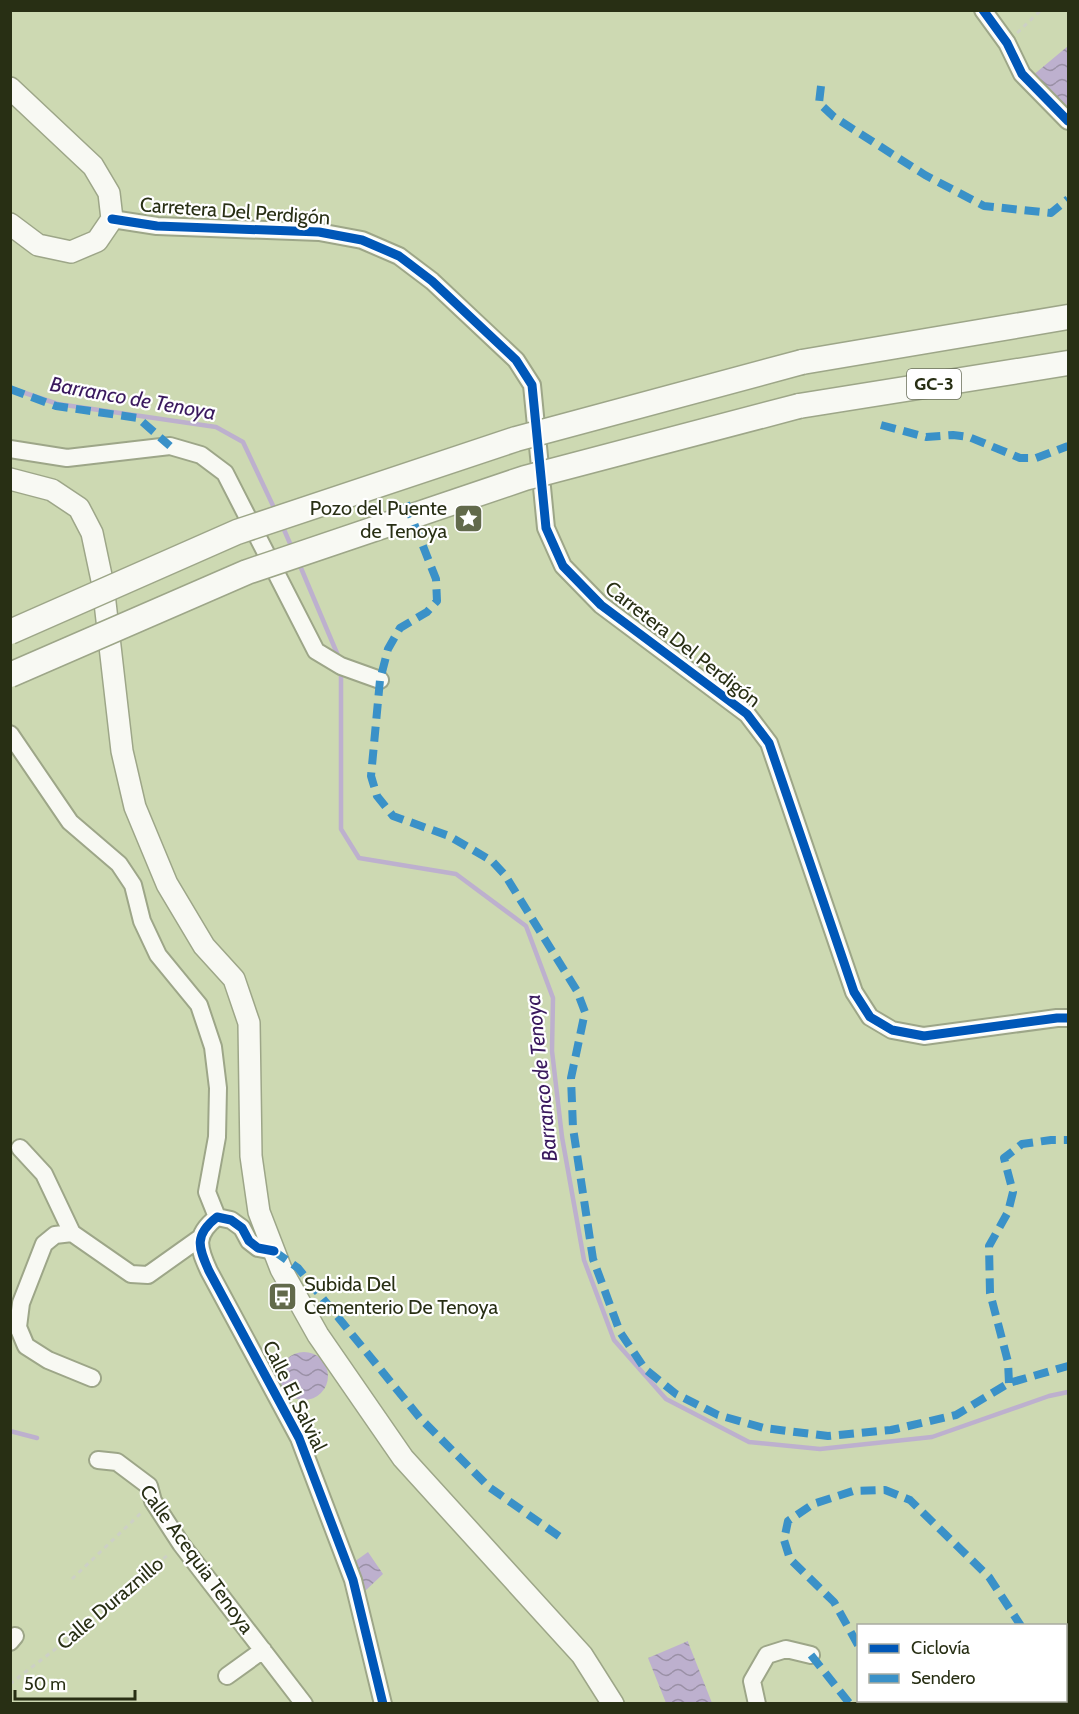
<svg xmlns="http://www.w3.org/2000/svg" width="1079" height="1714" font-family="Cabin,sans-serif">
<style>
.water{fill:url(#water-waves)}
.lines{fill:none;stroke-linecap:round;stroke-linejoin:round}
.stream{stroke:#bdb0ce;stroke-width:4.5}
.minor-casing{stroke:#9da688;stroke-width:20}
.major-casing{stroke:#9da688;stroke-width:24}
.highway-casing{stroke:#9da688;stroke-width:27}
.path{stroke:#cdd0c5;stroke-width:3;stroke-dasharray:4.5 4.5;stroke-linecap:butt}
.minor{stroke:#f8f9f3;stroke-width:16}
.major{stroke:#f8f9f3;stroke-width:21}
.highway{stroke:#f8f9f3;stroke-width:24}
.highway-bridge-casing{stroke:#9da688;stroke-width:27;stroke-linecap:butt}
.highway-bridge{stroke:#f8f9f3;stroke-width:24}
.quiet{stroke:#3a91c8;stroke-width:8;stroke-dasharray:15 8;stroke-linecap:butt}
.cycleway-casing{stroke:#fff;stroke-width:13}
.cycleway{stroke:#0057b8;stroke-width:9}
.labels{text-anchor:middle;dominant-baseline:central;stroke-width:4.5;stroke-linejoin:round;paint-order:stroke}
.shield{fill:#fff;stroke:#686d5a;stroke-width:1.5}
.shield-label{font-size:18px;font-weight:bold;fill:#282f14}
.street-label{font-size:20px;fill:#282f14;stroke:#fff}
.poi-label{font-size:20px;fill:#282f14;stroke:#fff;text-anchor:end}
.water-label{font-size:21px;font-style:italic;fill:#3a195e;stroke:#fff}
</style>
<defs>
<pattern id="water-waves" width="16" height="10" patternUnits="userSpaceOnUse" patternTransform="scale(1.5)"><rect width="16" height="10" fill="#bdb0ce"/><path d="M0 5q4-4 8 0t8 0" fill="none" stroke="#9a90a6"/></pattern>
</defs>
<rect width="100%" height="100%" fill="#cdd9b2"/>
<path class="water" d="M1068,46V112L1032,76Z
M280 1376a24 24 0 1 1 48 0a24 24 0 1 1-48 0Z
M368,1552L383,1574L364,1592L354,1562Z
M688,1641V1642L712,1703H666L648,1658Z"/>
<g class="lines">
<path class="stream" d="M10,388L58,404L216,427L243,442L276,512
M282,525L292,548
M298,561L339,658
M341,669V829L359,858L456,874L526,926L553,998L552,1051L562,1137L584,1260L614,1340L666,1399L749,1442L820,1449L932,1437L1049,1396L1068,1392
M10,1431L37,1438"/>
<defs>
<path id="minor" d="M983,10L1007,43L1022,74L1068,121
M112,219L157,226L319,232L362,240L399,256L432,281L516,360L532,385L546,528L563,566L601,605L747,714L769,743L854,992L870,1017L892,1030L924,1036L1057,1018H1068
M10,449L67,458L170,446L201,455L225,473L316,651L341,666L380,680
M10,734L70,822L119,864L133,885L142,921L158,955L199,1005L213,1047L218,1088L217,1137L207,1192L217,1217
M20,1148L44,1174L72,1233L131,1274L148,1275L200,1238
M72,1233L55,1235L44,1244L21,1303L18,1327L26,1346L48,1360L92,1378
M274,1251L258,1248L249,1241L242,1228L231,1220L217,1217C194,1235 198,1247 209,1271L299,1438L353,1580L383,1704
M98,1460L117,1462L149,1486L153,1501L181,1544L304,1704
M10,1642L15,1636
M227,1676L263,1650
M757,1704L752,1681L767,1655L786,1649L811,1655"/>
<path id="major" d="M10,88L93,166L109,193L112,219L97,241L71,252L38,245L10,224
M10,479L52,490L79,508L92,533L103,585L122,751L135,807L167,884L204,946L234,979L249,1023L251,1156L259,1212L281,1269L318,1335L403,1458L582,1655L613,1704"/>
<path id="highway" d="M802,362L1068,317
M799,406L1068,363"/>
</defs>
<use href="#minor" class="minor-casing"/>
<use href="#major" class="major-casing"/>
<use href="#highway" class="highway-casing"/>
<path class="path" d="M1017,33L1041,10
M72,1579L141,1513
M10,1684L84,1627L169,1554"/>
<use href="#minor" class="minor"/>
<use href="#major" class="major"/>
<use href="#highway" class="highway"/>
<defs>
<path id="highway-bridge" d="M10,632L237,532L516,439L802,362
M10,675L247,572L525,478L799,406"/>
</defs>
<use href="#highway-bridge" class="highway-bridge-casing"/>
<use href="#highway-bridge" class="highway-bridge"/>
<path class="quiet" d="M821,86L819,103L834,117L925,175L984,206L1051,213L1068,199
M10,389L56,406L138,418L170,446
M881,425L926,437L953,435L969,437L1020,458H1036L1068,446
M406,503L436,579L437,601L427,612L400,628L388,649L380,680L371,776L377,796L393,816L449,836L492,861L505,875L577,991L585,1012L571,1078L573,1128L593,1259L620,1332L645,1369L676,1394L718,1415L764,1428L828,1436L891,1430L956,1415L1009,1383L1068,1366
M274,1251L298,1268L420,1418L489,1487L563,1539
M1009,1383L1008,1362L990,1293L989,1246L1008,1212L1013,1192L1004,1158L1022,1144L1051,1140H1068
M858,1645L834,1602L790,1559L784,1540L788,1521L813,1504L853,1491L885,1490L910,1500L989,1577L1021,1626
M811,1655L850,1704
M1066,1675L1068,1677
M891,1700L893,1704"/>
<defs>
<path id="cycleway" d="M983,10L1007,43L1022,74L1068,121
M112,219L157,226L319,232L362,240L399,256L432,281L516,360L532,385L546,528L563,566L601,605L747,714L769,743L854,992L870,1017L892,1030L924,1036L1057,1018H1068
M274,1251L258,1248L249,1241L242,1228L231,1220L217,1217C194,1235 198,1247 209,1271L299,1438L353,1580L383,1704"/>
</defs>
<use href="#cycleway" class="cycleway-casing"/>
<use href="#cycleway" class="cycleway"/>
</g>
<defs>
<symbol id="sight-square" viewBox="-11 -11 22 22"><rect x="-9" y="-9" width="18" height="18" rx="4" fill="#626a4b" stroke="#fff"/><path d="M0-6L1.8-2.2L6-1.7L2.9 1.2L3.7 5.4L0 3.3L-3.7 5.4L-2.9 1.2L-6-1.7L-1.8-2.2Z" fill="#fff"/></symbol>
<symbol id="bus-square" viewBox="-11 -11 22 22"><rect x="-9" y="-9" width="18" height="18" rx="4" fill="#626a4b" stroke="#fff"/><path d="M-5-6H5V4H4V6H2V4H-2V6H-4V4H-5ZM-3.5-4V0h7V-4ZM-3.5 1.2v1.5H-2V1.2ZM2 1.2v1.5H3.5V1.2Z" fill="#fff"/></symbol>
</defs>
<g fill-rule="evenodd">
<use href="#sight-square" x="452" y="502" width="33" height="33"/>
<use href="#bus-square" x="266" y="1280" width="33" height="33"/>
</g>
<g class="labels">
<rect class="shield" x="907" y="369" width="54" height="30" rx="4.5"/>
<g class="shield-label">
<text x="934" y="384">GC-3</text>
</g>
<g class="street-label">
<text transform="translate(235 211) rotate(4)">Carretera Del Perdigón</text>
<text transform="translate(683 644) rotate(38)">Carretera Del Perdigón</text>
<text transform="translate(295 1396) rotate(64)">Calle El Salvial</text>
<text transform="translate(197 1559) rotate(54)">Calle Acequia Tenoya</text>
<text transform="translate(110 1603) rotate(-40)">Calle Duraznillo</text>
</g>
<g class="poi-label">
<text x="447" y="508">Pozo del Puente<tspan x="447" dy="23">de Tenoya</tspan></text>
<text x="304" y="1284" text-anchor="start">Subida Del<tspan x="304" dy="23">Cementerio De Tenoya</tspan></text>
</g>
<g class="water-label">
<text transform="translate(133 398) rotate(10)">Barranco de Tenoya</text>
<text transform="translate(541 1078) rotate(-96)">Barranco de Tenoya</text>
</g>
</g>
<rect width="1079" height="1714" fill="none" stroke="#282f14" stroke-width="24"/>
<rect x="857" y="1624" width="210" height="78" fill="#ffffff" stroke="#a9aca1" stroke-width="1.5"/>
<rect x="869" y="1644" width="30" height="9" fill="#0057b8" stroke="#a9aca1" stroke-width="1.5"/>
<text x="911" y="1654" font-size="18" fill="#282f14">Ciclovía</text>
<rect x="869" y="1674" width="30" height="9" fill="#3a91c8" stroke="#a9aca1" stroke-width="1.5"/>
<text x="911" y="1684" font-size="18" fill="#282f14">Sendero</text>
<path d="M15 1690v9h120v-9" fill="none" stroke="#282f14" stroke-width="3"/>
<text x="24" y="1690" font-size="18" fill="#282f14" stroke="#ffffff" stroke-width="4.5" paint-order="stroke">50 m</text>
</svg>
